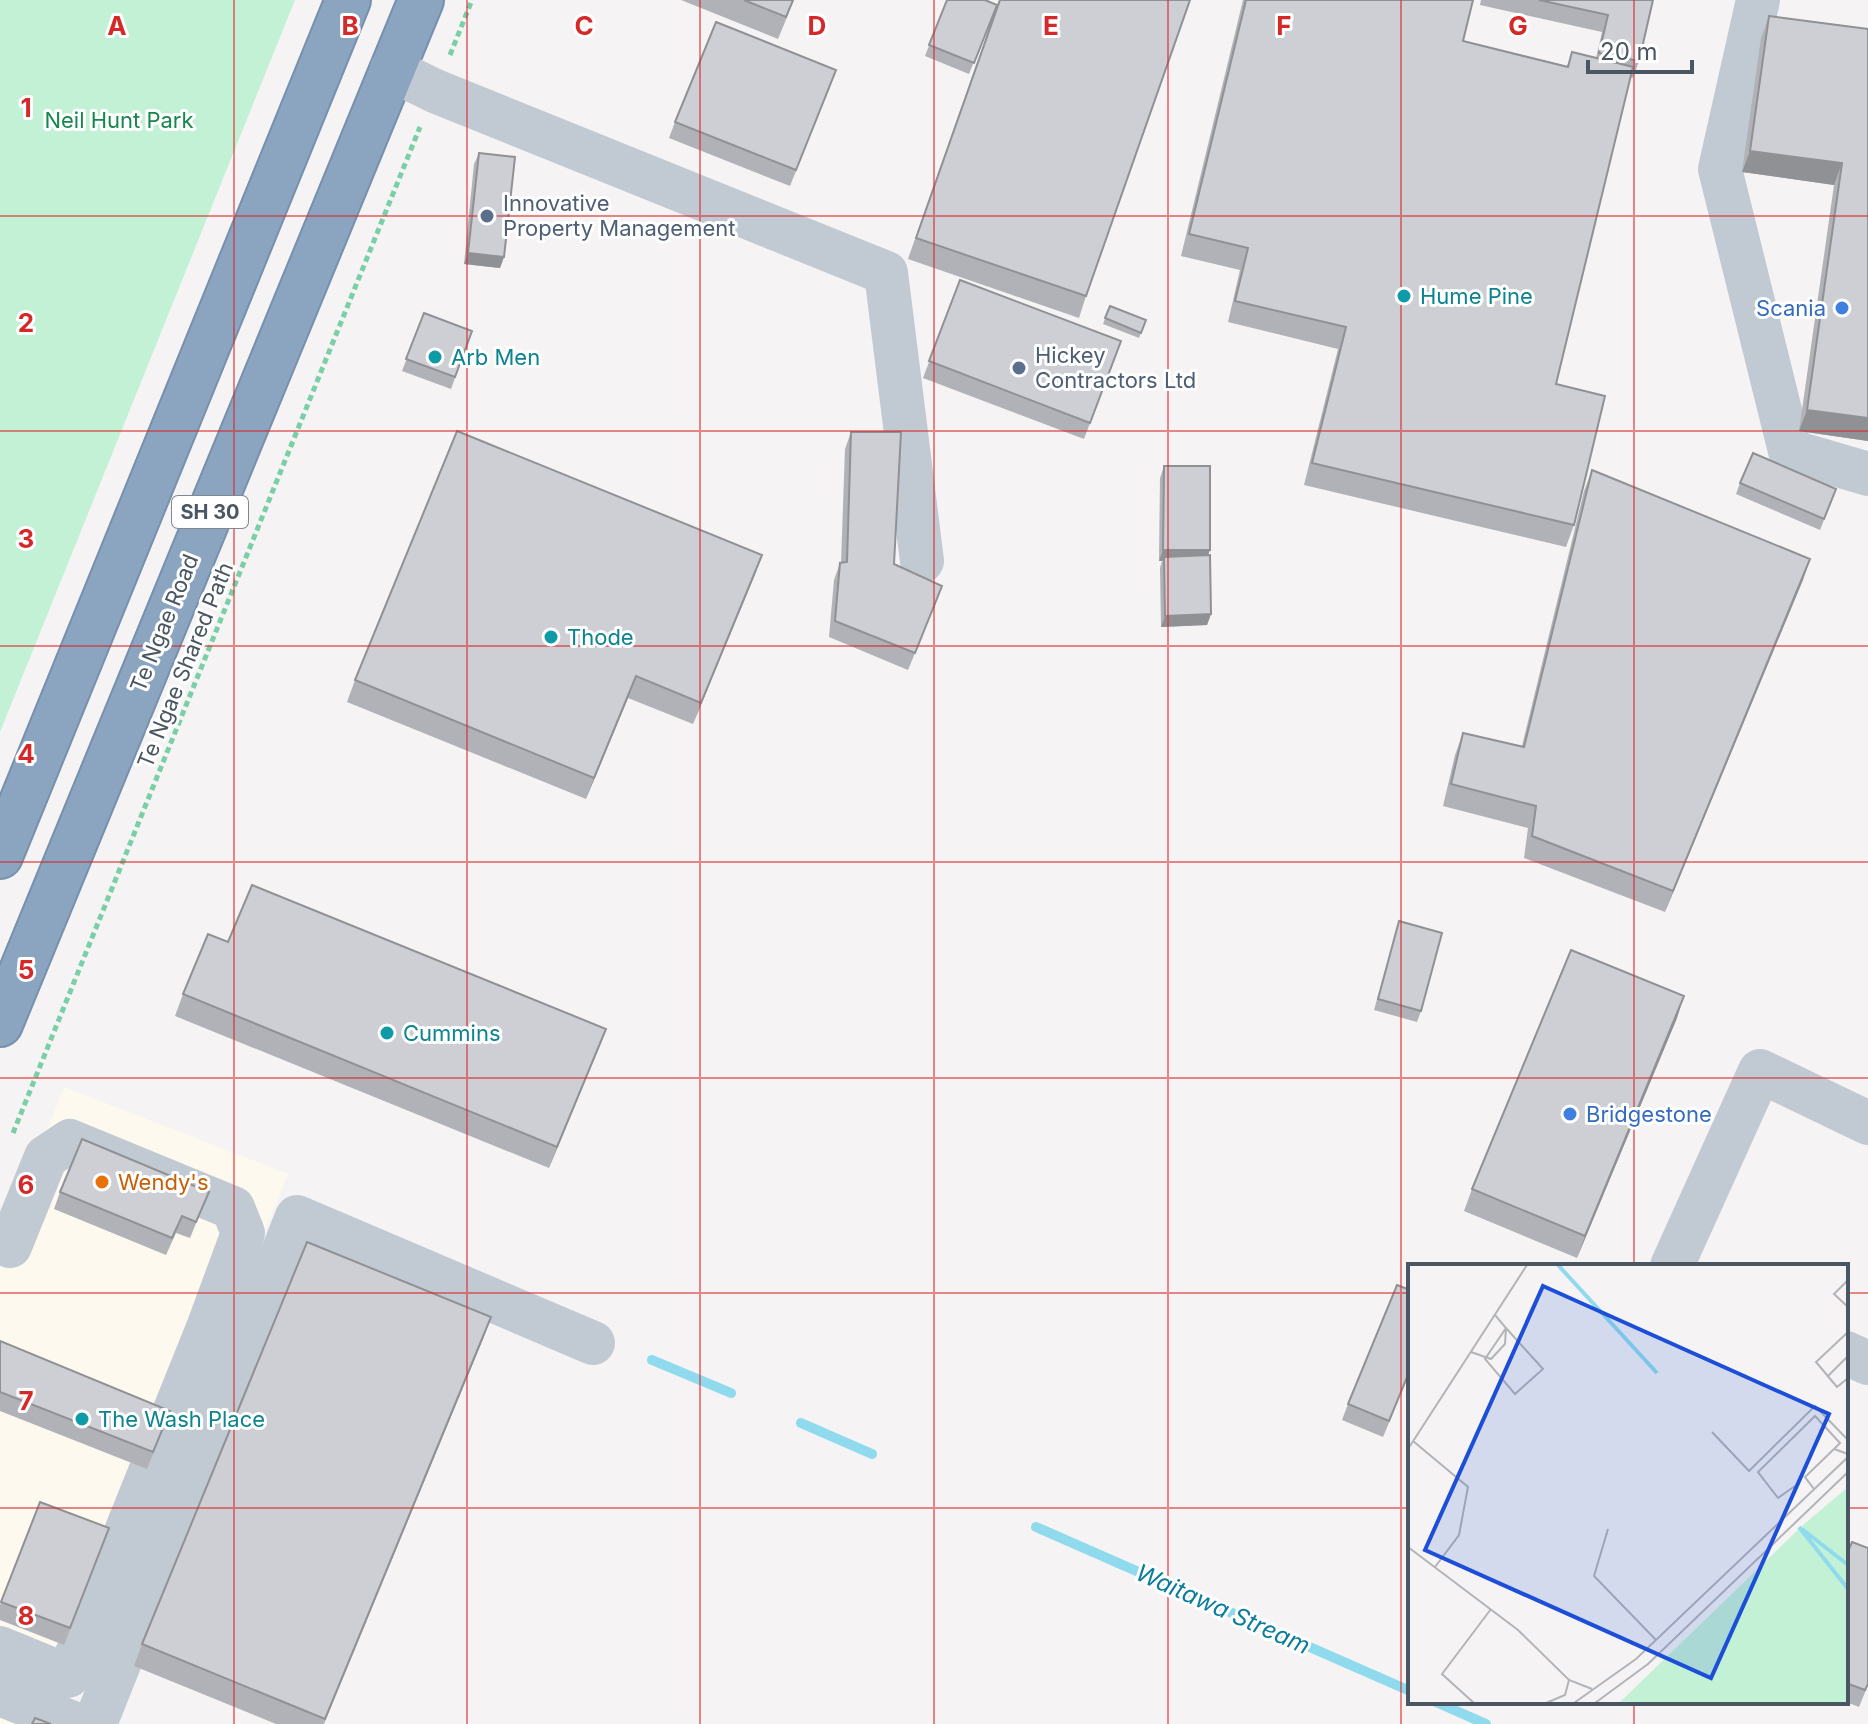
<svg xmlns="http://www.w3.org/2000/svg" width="1868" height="1724" font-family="Inter,sans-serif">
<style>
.commercial{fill:#fdf9ef}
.green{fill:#c3f1d5}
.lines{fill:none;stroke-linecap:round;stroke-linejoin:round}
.stream{stroke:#90daee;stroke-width:10}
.highway-casing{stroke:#7690ad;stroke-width:48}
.path{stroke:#7ad0a6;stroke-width:5;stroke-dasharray:6 4;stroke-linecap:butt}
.minor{stroke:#c1cad2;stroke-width:44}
.highway{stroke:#8ba5c1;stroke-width:44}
.wall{fill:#b0b2b7}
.shaded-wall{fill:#909195}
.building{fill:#cdcfd5;stroke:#909195;stroke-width:2}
.grid{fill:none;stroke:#d62828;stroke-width:2;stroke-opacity:0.55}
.service-dot{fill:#5c6f8a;stroke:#fff;stroke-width:3}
.culture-dot{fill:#0f9aa8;stroke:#fff;stroke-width:3}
.shop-dot{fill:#3f7fe0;stroke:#fff;stroke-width:3}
.food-dot{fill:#e8710a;stroke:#fff;stroke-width:3}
.labels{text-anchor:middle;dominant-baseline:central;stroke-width:6;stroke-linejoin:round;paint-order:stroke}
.shield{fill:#fff;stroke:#808990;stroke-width:2}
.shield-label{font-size:20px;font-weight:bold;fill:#4a5661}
.park-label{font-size:22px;fill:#17864f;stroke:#fff}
.service-label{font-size:22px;fill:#4e5e75;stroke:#fff;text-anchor:start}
.culture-label{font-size:22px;fill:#0d838f;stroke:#fff;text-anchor:start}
.shop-label{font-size:22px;fill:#366cbe;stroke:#fff;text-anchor:end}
.street-label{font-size:22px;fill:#4a5661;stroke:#fff}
.food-label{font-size:22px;fill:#c56008;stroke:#fff;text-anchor:start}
.water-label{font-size:24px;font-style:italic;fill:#0c7c9b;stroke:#fff}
.inset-river{fill:none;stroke:#90daee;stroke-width:4}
.inset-road{fill:none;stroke:#b1b4b9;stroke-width:2}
.view{fill:#1d4ed8;fill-opacity:0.15;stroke:#1d4ed8;stroke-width:4}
.inset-edge{fill:none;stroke:#4a5661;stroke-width:4}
.grid-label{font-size:26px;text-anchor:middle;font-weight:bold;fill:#d62828;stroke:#fff;stroke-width:6;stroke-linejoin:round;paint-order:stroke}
</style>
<rect width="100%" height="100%" fill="#f5f3f3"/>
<path class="commercial" d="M64,1087L288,1174L64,1724H0V1248Z"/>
<path class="green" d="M0,0H295L0,732Z"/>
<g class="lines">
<path class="stream" d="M652,1360L731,1393
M801,1423L872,1454
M1036,1527L1410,1691
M1436,1702L1486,1724"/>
<defs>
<path id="highway" d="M0,856L348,0
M0,1024L421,0"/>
</defs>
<use href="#highway" class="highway-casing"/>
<path class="path" d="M450,55L472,0
M13,1133L420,127"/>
<path class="minor" d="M1758,0L1720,169L1790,451L1868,474
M392,70L435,91L886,273L922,561
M1672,1266L1760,1071L1868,1123
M1846,1353L1868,1363
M0,1648L68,1676L208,1328L243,1233L233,1208L70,1141L46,1157L10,1246
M0,1694L75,1724
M95,1724L297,1217L593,1343"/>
<use href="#highway" class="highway"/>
</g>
<path class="wall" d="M681,0H794L778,39Z
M947,0L997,5L969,74L925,56Z
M999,0L1086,296L1079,318L908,259Z
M1243,0H1473L1463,41L1567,66L1572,52L1596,58L1602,32L1480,5L1481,0H1653L1639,61L1633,78L1630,77L1556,384L1574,525L1566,547L1304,485L1338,349L1228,322L1240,270L1181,256Z
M1769,16L1868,29V441L1799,431L1834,185L1742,172L1761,38Z
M830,87L790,186L669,138L675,122Z
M479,153L504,257L500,268L464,264L474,164Z
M960,280L1121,341L1084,439L923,378Z
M1110,306L1146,320L1139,338L1103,324Z
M424,313L472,331L451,389L402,371Z
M851,432L894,564L936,603L908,670L829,637L834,580L840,563H841L845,449Z
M1164,466L1208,556L1211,614L1207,625L1161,627L1160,568L1162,561H1159L1160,478Z
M1592,470L1810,559L1665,912L1524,858L1528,828L1443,806L1455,755L1463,733L1522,746L1584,491Z
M1740,483L1832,500L1820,530L1736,494Z
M762,555L693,724L628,698L586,799L347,702L355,680Z
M1399,921L1421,1011L1417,1022L1374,1010Z
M228,942L606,1029L549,1168L175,1016L183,994Z
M1677,1018L1577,1258L1464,1211L1472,1189Z
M60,1192H209L190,1238L176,1233L166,1255L54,1209Z
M491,1317L324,1724H276L134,1666L142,1644Z
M0,1341L170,1411L147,1469L0,1411Z
M1410,1372L1383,1437L1342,1420L1348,1404Z
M40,1502L109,1528L64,1645L0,1620V1605Z
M1846,1556L1868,1685L1859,1707L1846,1702Z"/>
<path class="shaded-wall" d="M1750,151L1842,163L1834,185L1742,172Z
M468,253L504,257L500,268L464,264Z
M1807,410L1868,418V441L1799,431Z
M1163,550H1210L1206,561L1164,557L1162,561H1159Z
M762,555L754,577L693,724L701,703Z
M1810,559L1803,580L1665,912L1673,891Z
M1211,614L1207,625L1161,627L1165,616Z
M636,676L628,698L586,799L594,778Z
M1684,996L1677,1018L1577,1258L1585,1236Z
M606,1029L598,1050L549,1168L557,1147Z
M491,1317L483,1339L324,1724Z"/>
<path class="building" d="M744,0H793L786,17Z
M947,0H985L997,5L974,63L929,45Z
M1000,0H1190L1086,296L916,238Z
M1246,0H1473L1463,41L1568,67L1572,52L1633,67L1556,384L1605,396L1574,525L1312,463L1346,327L1235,301L1248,248L1189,234Z
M1539,0H1653L1639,61L1599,53L1608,15Z
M1769,16L1868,29V418L1807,410L1842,163L1750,151Z
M716,22L836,70L796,170L675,122Z
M479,153L515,157L504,257L468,253Z
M960,280L1121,341L1090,423L929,361Z
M1110,306L1146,320L1141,333L1105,318Z
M424,313L472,331L455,377L406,359Z
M457,431L762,555L701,703L636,676L594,778L355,680Z
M851,432H901L894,564L942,586L915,653L835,621L840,563L847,562Z
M1753,453L1836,489L1824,519L1740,483Z
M1164,466H1210V550H1163Z
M1592,470L1810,559L1673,891L1532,836L1536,806L1451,784L1463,733L1524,747Z
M1210,555L1211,614L1165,616L1164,557Z
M252,885L606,1029L557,1147L183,994L208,934L228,942Z
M1399,921L1442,933L1421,1011L1378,999Z
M1571,950L1684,996L1585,1236L1472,1189Z
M82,1139L209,1192L196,1222L182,1216L172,1238L60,1192Z
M307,1242L491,1317L325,1719L142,1644Z
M1397,1285L1410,1290V1370L1389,1421L1348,1404Z
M0,1341L170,1411L153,1452L0,1392Z
M40,1502L109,1528L70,1628L1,1602Z
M1852,1542L1868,1548V1684L1865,1690L1846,1683V1556Z
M35,1718L51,1724H32Z"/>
<path class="grid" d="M234,0V1724M467,0V1724M700,0V1724M934,0V1724M1168,0V1724M1401,0V1724M1634,0V1266M0,216H1868M0,431H1868M0,646H1868M0,862H1868M0,1078H1868M0,1293H1410M1846,1293H1868M0,1508H1410M1846,1508H1868M1634,1702V1724"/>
<g class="service-dot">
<circle cx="487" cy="216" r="8"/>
<circle cx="1019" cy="368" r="8"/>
</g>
<g class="culture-dot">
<circle cx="1404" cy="296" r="8"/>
<circle cx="435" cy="357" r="8"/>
<circle cx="551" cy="637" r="8"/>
<circle cx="387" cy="1033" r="8"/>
<circle cx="82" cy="1419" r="8"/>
</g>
<g class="shop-dot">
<circle cx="1842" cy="308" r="8"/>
<circle cx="1570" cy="1114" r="8"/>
</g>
<circle class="food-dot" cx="102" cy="1182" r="8"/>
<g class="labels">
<rect class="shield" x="172" y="496" width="76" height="32" rx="6"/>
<g class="shield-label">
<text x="210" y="512">SH 30</text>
</g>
<g class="park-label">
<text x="119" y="120">Neil Hunt Park</text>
</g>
<g class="service-label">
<text x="503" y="203">Innovative<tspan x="503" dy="25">Property Management</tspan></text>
<text x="1035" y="355">Hickey<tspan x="1035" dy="25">Contractors Ltd</tspan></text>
</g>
<g class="culture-label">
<text x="1420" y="296">Hume Pine</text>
<text x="451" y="357">Arb Men</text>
<text x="567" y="637">Thode</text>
<text x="403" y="1033">Cummins</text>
<text x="98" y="1419">The Wash Place</text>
</g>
<g class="shop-label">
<text x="1826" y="308">Scania</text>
<text x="1586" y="1114" text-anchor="start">Bridgestone</text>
</g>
<g class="street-label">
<text transform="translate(164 623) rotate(-68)">Te Ngae Road</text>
<text transform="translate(185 665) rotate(-68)">Te Ngae Shared Path</text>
</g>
<g class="food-label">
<text x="118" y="1182">Wendy's</text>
</g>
<g class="water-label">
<text transform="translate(1223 1609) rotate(24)">Waitawa Stream</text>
</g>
</g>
<g transform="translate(1408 1264)">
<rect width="440" height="440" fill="#f5f3f3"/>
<path d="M440,223V439H211L395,261Z" fill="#c3f1d5"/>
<path class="inset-river" d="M150,1L249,109M391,263L440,325M394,265L440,301"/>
<path class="inset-road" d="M440,16L426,30L440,43M98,64L135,105L107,130L77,95ZM440,68L408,98L429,123L440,114M63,88L83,95L97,80L98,64L87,51M419,113L440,92M304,168L341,207L407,142L440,176M5,177L60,223L51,271L27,303M0,185L119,1M387,222L370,234L350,208L407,152L432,179L426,185L440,190M406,225L397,213L426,185M200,265L186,312L248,376M0,283L110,366L161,416L184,425M66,439L34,410L83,345M138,439L157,431L161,416M166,439L228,395L440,193M187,439L240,400L440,208"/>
<path class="view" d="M135,22L421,150L303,414L17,286Z"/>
<rect width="440" height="440" class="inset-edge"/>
</g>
<g class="grid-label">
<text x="117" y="35">A</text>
<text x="350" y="35">B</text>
<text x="584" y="35">C</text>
<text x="817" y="35">D</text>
<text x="1051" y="35">E</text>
<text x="1284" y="35">F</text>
<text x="1518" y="35">G</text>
<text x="26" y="117">1</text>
<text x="26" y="332">2</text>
<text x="26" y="548">3</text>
<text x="26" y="763">4</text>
<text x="26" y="979">5</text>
<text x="26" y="1194">6</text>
<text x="26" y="1410">7</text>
<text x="26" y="1625">8</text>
</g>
<path d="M1588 60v12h104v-12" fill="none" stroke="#4a5661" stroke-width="4"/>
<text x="1600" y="60" font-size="24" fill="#4a5661" stroke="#ffffff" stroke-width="6" paint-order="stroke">20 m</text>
</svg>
